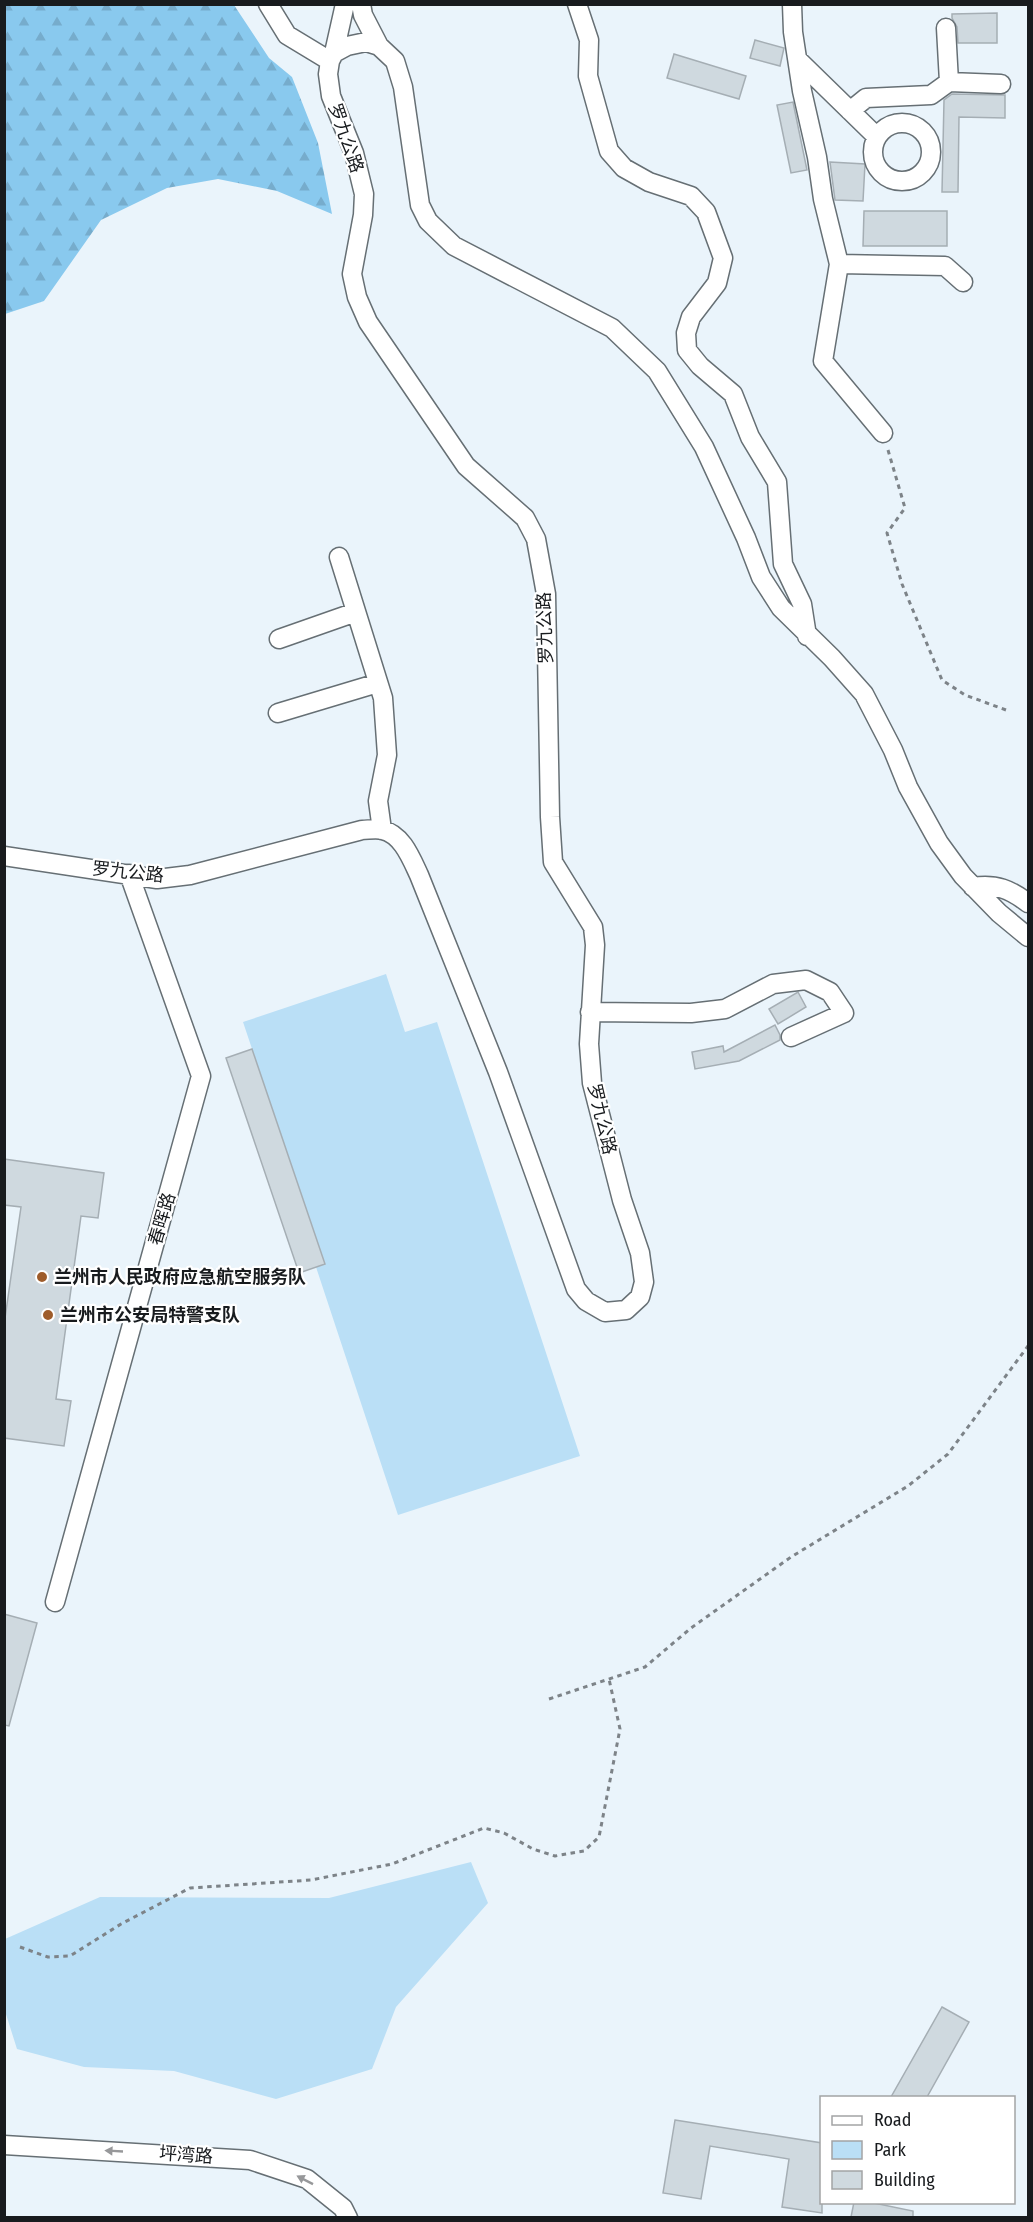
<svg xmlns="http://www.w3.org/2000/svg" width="1033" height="2222" font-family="'Fira Sans Condensed','Noto Sans SC',sans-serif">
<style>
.green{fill:#badff6}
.forest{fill:url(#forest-firs)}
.building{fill:#cfd9df;stroke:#a5aeb4;stroke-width:1.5}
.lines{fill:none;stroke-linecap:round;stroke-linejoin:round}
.minor-casing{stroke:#666f74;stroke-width:21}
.path{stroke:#7d8388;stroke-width:3;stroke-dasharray:4.5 4.5;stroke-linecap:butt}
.minor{stroke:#fff;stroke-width:18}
.oneway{fill:#97989a}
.poi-dot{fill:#9e5c2a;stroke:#fff;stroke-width:2}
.labels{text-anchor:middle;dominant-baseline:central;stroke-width:4.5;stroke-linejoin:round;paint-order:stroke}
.street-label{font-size:18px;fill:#181b1e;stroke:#fff}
.poi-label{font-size:18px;font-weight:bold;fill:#181b1e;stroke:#fff;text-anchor:start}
</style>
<defs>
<pattern id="forest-firs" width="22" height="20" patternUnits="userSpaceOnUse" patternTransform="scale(1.5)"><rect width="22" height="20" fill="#89c9ee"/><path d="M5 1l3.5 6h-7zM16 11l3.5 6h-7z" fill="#76accc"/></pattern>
</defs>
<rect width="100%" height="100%" fill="#eaf4fb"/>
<path class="green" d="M386,974L405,1032L437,1022L580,1456L398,1515L316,1267L324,1264L243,1022Z
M471,1862L488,1903L396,2007L372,2069L276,2099L174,2071L84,2067L17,2049L5,2011V1939L100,1897L329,1898Z"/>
<path class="forest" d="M5,4L234,5L269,58L292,77L318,143L332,214L277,191L218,179L167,188L101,220L44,301L5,314Z"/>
<path class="building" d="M997,13V43H958L957,27L952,18V14Z
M755,40L784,48L780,66L750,58Z
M674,54L746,76L739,99L667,78Z
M952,94L1005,95V118L959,117L958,192H942L944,100Z
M793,102L807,170L791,173L777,105Z
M830,162L865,164L863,201L835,200Z
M864,211H947V246H863Z
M798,992L806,1007L778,1024L769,1009Z
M775,1025L780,1035V1040L739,1061L695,1069L692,1052L723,1046L724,1052Z
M252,1049L325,1264L299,1273L226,1058Z
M4,1159L104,1173L98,1218L81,1216L56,1399L71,1401L64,1446L4,1438V1325L21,1207L4,1205Z
M4,1614L37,1623L9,1726L4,1725Z
M942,2007L969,2022L927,2097H891Z
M675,2120L822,2143V2213L782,2207L789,2159L710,2146L701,2199L663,2193Z
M854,2202H869L913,2211V2217H851Z"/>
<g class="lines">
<defs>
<path id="minor" d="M268,4L287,35L330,61
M361,4L363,15L379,46
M577,4L589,40L588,76L609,151L624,168L649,182L691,196L706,212L723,258L717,283L691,317L686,333L687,350L700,366L733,394L750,437L777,482L783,564L802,604L807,636
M792,4L793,32L802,91L817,157L823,199L839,264L823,361L883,433
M946,28L949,82
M334,53L345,4
M797,59L877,137
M850,111L866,98L931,95L949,82L1001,84
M873 152a29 29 0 1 1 58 0a29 29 0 1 1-58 0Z
M839,264L945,266L963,282
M339,557L383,698L387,755L378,801L382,830
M279,639L356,612
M278,713L378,683
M4,856L157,879L190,875L362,830C368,830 376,828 382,830C402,834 411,858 419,875L498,1072L576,1289L586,1301L605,1312L626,1310L640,1297L644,1282L640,1253L622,1200L592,1083L589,1044L595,945L593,927L553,862L550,817L546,594L536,539L525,518L466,466L368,322L357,297L352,274L363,215L364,194L354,153L331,96L328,74L330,61L334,53L347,46L366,42L379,46L395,61L403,87L420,205L428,221L454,246L612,328L657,371L704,447L746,538L761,577L781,608L832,658L864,694L893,750L908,787L939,843L963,876L999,913L1028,937
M973,887C996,883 1011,890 1028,903
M590,1012L691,1013L725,1009L773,984L806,980L830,992L844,1013L791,1037
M55,1602L201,1076L129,874
M4,2145L250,2160L307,2179L343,2208L348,2218"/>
</defs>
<use href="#minor" class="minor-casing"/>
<path class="path" d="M888,450L905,508L887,533L902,584L942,680L965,695L1006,710
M549,1699L645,1667L691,1628L791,1557L908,1486L948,1454L1028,1346
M20,1947L48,1957L70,1956L121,1924L190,1888L311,1880L392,1864L484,1828L504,1833L533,1849L555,1856L584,1851L599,1837L620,1729L609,1679"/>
<use href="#minor" class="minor"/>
</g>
<defs><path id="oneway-solid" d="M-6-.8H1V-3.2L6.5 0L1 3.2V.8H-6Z" transform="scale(1.5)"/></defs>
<g class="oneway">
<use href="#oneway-solid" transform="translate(114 2151) rotate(-177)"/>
<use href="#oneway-solid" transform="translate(305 2180) rotate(-153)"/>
</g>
<g class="poi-dot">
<circle cx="42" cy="1277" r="6"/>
<circle cx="48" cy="1315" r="6"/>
</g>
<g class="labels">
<g class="street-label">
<text transform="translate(346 138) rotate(71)">罗九公路</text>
<text transform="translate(545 628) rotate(-92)">罗九公路</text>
<text transform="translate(128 872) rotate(6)">罗九公路</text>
<text transform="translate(602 1119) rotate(77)">罗九公路</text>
<text transform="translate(162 1219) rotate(-74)">春晖路</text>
<text transform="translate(186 2155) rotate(4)">坪湾路</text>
</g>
<g class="poi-label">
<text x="54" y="1277">兰州市人民政府应急航空服务队</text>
<text x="60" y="1315">兰州市公安局特警支队</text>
</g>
</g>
<rect width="1033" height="2222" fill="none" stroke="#181b1e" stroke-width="12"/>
<rect x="820" y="2096" width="195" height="108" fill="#ffffff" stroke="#a3a4a5" stroke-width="1.5"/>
<rect x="832" y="2116" width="30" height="9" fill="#ffffff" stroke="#a3a4a5" stroke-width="1.5"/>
<text x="874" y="2126" font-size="18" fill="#181b1e">Road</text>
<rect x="832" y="2141" width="30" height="18" fill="#badff6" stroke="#a3a4a5" stroke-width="1.5"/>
<text x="874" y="2156" font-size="18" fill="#181b1e">Park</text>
<rect x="832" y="2171" width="30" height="18" fill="#cfd9df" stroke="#a3a4a5" stroke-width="1.5"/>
<text x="874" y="2186" font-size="18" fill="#181b1e">Building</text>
</svg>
